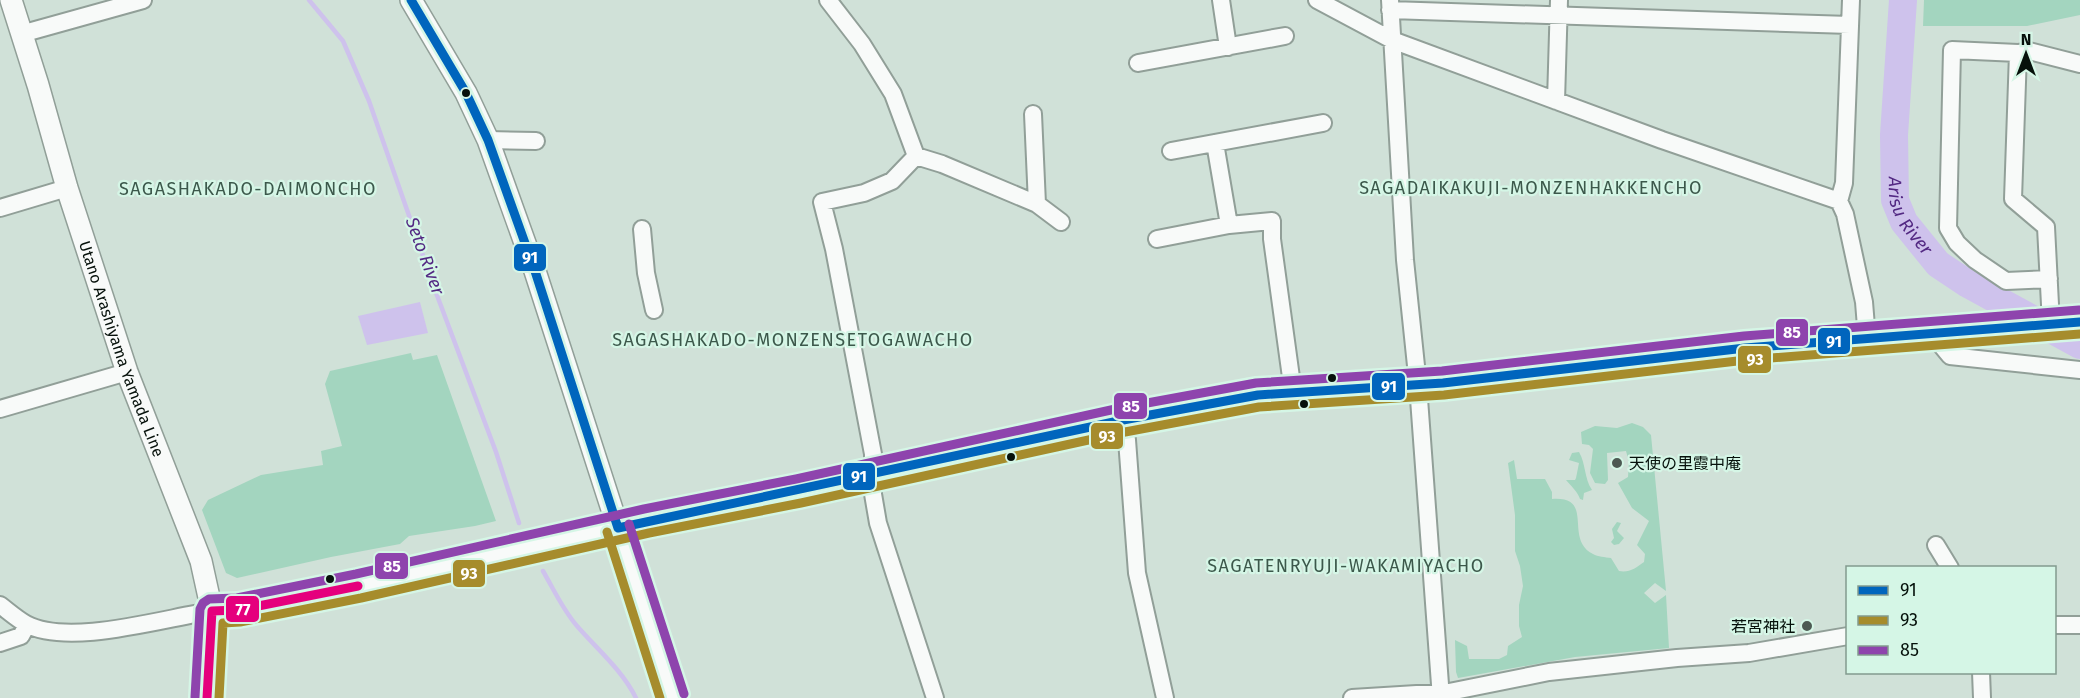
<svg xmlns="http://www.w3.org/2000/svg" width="2080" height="698" font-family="'Fira Sans','Noto Sans JP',sans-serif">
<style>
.green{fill:#a3d5bf}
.water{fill:#cec2ec}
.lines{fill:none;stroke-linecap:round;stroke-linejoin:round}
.stream{stroke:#cec2ec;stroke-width:4.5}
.river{stroke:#cec2ec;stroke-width:28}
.minor-casing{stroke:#919f98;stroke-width:20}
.major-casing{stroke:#919f98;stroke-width:24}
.minor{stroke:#f8faf9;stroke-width:16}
.major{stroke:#f8faf9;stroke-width:21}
.bus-1-casing{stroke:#d5f6e6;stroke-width:14}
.bus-2-casing{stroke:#d5f6e6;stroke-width:14}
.bus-3-casing{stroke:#d5f6e6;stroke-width:14}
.bus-4-casing{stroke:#d5f6e6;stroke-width:14}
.bus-1{stroke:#0065bd;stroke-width:9}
.bus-2{stroke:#a68c2c;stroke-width:9}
.bus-3{stroke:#8e44ad;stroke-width:9}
.bus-4{stroke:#e5007d;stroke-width:9}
.bus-dot{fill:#06110b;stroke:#d5f6e6;stroke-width:2}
.poi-dot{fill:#4d5a53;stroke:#d5f6e6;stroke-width:2}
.labels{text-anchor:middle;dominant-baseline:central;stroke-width:4.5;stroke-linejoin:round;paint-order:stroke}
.street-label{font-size:16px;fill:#06110b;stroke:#d5f6e6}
.poi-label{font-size:16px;fill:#06110b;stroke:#d5f6e6;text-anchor:start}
.neighbourhood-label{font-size:18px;letter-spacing:1.5px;fill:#3c584b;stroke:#d5f6e6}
.water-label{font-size:18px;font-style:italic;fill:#532983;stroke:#d5f6e6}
.line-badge{stroke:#d5f6e6;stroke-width:2}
.badge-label{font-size:16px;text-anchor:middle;font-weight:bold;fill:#fff}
</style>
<rect width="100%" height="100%" fill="#d0e1d8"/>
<path class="green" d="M1924,0H2080V15L2027,26H1923Z
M411,353L413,360L437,355L496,521L475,526L409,536L400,544L331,557L237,578L226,573L202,510L208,500L261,475L323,465L321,451L342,446L325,384L330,371Z
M1632,423L1643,427L1651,435L1666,591L1655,583L1644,593L1655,603L1666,595L1669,648L1575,657L1458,678L1456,672L1455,640L1467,646L1469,659H1499L1507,655L1508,646L1522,637L1519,626V605L1523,586L1520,566L1515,551V515L1508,463L1514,460L1517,479H1545L1552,492V499C1596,496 1563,539 1593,554C1598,557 1605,557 1611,558L1619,571C1629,573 1636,568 1644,562L1645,554L1637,545L1649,521L1632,508L1618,483L1628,477L1629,462L1626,451L1607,453L1608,480L1605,484L1595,483L1590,473L1593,449L1589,445L1582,444L1581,432L1595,426L1617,428Z
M1579,452C1586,464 1584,478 1592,490L1584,493L1583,500L1580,499C1578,492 1571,486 1566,480H1575L1576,478L1579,463L1569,460L1572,453Z
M1617,522L1621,523L1617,531L1624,538L1619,544L1614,545L1611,542L1614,538L1612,529Z"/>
<path class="water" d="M420,302L428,333L367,345L358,316Z"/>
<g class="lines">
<path class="stream" d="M309,0L343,41L369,101L435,290L496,452L519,523
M543,571C554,590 563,610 577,626C598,650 622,670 636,698"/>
<path class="river" id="s1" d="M1903,0L1894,135L1895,200L1904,222L1938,264L1968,284L2080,345"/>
<defs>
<path id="minor" d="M828,0L862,44L893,94L916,156
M1221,0L1228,47
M1317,0L1392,40L1662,140L1839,201
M1390,0L1405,260L1418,385L1441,698
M1851,0L1844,183L1839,201L1845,214L1864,302L1867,339
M1390,10L1850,25
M21,34L143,0
M2018,53L2013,199L2046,227L2051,324
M1138,63L1285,36
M1556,101L1559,0
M1033,114L1037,204
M488,140L536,141
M1215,143L1229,225
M1171,151L1323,123
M0,208L67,188
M642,229L646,273L654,310
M1157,239L1229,225L1272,221V239L1293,392
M2049,279L2006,281L1975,260L1957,243L1948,228L1952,50L2018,53L2029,51L2080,64
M1931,333L1950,356L2080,370
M0,409L127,372
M1123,420L1127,440L1137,573L1165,698
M1936,545L1950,568
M0,605C8,611 17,619 26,624C69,647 164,618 212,611
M2054,625H2080
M0,643L21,636L27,625
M1981,672L1982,698
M935,698L878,523L873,494V454L834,249L822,202L864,193L892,181L916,156L942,164L1037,204L1061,222
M1352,698L1449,692L1549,672L1677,658L1749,653L1848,636"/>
<g id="major">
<path id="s2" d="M11,0L38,85L67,188L127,372L201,561L212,611L207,698"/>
<path d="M411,0L466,93L488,140L535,271L673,698"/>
<path d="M212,611L238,610L358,586L647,521L798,491L1123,420L1258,395L1443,383L1745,348L2080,322"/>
</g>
</defs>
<use href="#minor" class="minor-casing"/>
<use href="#major" class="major-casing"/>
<use href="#minor" class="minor"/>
<use href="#major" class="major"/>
<defs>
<path id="bus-1" d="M411,0L466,93L488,140L535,271L618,528
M618,528L1123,420L1258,395L1443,383L1745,348L2080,322"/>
<path id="bus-2" d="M607,532L660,698
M219,698L223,623L240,622L361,598L649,533L801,503L1125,432L1259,407L1444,395L1746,360L2080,334"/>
<path id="bus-3" d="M629,524L684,694
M195,697L200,609L203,603L209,599L237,598L356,574L644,509L796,479L1120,408L1256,383L1442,371L1744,336L2079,310"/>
<path id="bus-4" d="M207,698L212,611L238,610L358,586"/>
</defs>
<use href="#bus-1" class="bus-1-casing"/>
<use href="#bus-2" class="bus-2-casing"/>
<use href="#bus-3" class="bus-3-casing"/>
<use href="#bus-4" class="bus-4-casing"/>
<use href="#bus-1" class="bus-1"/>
<use href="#bus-2" class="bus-2"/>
<use href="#bus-3" class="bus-3"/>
<use href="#bus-4" class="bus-4"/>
</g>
<g class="bus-dot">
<circle cx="466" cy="93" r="5"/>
<circle cx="1332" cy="378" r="5"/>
<circle cx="1304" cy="404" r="5"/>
<circle cx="1011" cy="457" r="5"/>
<circle cx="330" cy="579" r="5"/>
</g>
<g class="poi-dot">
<circle cx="1617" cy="463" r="6"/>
<circle cx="1807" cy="626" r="6"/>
</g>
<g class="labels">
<g class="street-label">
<text stroke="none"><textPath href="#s2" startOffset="366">Utano Arashiyama Yamada Line</textPath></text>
</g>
<g class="poi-label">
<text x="1629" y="463">天使の里霞中庵</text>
<text x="1795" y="626" text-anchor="end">若宮神社</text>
</g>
<g class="neighbourhood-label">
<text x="1531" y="188">SAGADAIKAKUJI-MONZENHAKKENCHO</text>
<text x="248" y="189">SAGASHAKADO-DAIMONCHO</text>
<text x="793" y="340">SAGASHAKADO-MONZENSETOGAWACHO</text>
<text x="1346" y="566">SAGATENRYUJI-WAKAMIYACHO</text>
</g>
<g class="water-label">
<text stroke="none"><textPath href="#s1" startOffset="220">Arisu River</textPath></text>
<text transform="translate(425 256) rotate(70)">Seto River</text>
</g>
</g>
<g class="line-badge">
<rect x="513" y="243" width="34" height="29" rx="6" fill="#0065bd"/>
<rect x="1775" y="318" width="34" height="29" rx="6" fill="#8e44ad"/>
<rect x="1817" y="327" width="34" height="28" rx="6" fill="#0065bd"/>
<rect x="1737" y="345" width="35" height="29" rx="6" fill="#a68c2c"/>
<rect x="1371" y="372" width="35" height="29" rx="6" fill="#0065bd"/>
<rect x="1113" y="392" width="35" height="28" rx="6" fill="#8e44ad"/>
<rect x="1090" y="422" width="34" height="28" rx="6" fill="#a68c2c"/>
<rect x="842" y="462" width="34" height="29" rx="6" fill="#0065bd"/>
<rect x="374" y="552" width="35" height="28" rx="6" fill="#8e44ad"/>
<rect x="452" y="559" width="34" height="29" rx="6" fill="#a68c2c"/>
<rect x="225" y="595" width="35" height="28" rx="6" fill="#e5007d"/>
</g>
<g class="badge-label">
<text x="530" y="263">91</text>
<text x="1792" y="338">85</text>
<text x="1834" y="347">91</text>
<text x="1755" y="365">93</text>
<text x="1389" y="392">91</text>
<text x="1131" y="412">85</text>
<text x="1107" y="442">93</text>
<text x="859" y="482">91</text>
<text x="392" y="572">85</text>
<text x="469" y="579">93</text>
<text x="243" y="615">77</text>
</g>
<rect x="1846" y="566" width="210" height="108" fill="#d5f6e6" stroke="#829a8e" stroke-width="1.5"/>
<rect x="1858" y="586" width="30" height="9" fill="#0065bd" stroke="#829a8e" stroke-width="1.5"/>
<text x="1900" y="596" font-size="18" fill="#06110b">91</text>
<rect x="1858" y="616" width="30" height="9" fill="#a68c2c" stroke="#829a8e" stroke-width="1.5"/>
<text x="1900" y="626" font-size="18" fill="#06110b">93</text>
<rect x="1858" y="646" width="30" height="9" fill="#8e44ad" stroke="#829a8e" stroke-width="1.5"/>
<text x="1900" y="656" font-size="18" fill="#06110b">85</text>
<g transform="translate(2026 54)" stroke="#d5f6e6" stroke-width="4.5" paint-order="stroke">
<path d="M0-4.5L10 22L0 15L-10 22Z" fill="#06110b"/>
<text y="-9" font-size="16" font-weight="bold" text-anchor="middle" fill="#06110b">N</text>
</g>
</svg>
